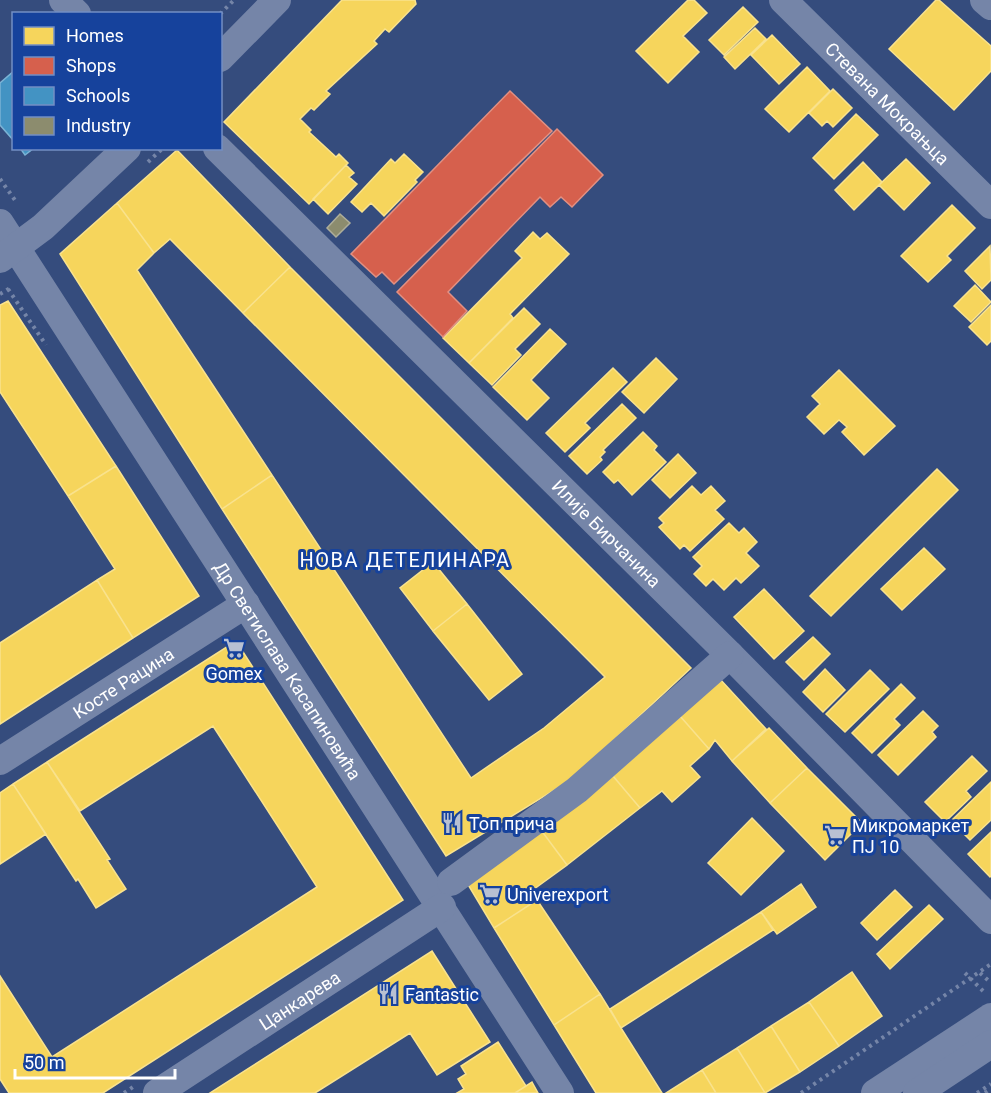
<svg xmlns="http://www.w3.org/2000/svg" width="991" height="1093" font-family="Roboto,sans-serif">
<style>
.homes{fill:#f6d55c;stroke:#f9e28d;stroke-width:1.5}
.shops{fill:#d6604d;stroke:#e29082;stroke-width:1.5}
.schools{fill:#4393c3;stroke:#7bb3d5;stroke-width:1.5}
.industry{fill:#8c8c6e;stroke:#aeae9a;stroke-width:1.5}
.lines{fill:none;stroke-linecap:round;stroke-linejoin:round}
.path{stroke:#7585a8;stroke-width:4;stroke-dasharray:3 4.5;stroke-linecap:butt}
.minor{stroke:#7585a8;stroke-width:28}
.labels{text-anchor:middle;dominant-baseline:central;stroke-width:6;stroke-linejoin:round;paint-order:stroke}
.street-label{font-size:18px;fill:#fff;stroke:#16429c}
.poi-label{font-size:18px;fill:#fff;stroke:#16429c;text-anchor:start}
.neighbourhood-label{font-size:20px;letter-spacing:1.5px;fill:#fff;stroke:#16429c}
</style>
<rect width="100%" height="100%" fill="#354c7d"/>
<path class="homes" d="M342,0H415L416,4L389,32L385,29L374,41L377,44L326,91L330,94L314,110L311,108L300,119L311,130L309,132L336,157L339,154L348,163L309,204L224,122Z
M688,0H694L707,13L683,36L699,52L668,83L636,51Z
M936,0H939L991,46V71L954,110L889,49Z
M743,7L758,22L724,55L709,40Z
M755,28L766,39L735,69L724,57Z
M772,35L800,64L779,84L751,55Z
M807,67L830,91L789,132L765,109Z
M833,89L852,108L833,127L827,121L822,126L809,113Z
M856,114L878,135L834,179L813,158Z
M177,150L290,267L243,313L170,239L154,253L117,203Z
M404,154L423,172L415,180L417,182L384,216L371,203L362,212L351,202L391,159L395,163Z
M906,159L930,183L904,210L879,185Z
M863,162L882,182L854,210L835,190Z
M346,165L354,173L349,177L357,184L328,214L313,199Z
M117,203L154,253L137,270L272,475L222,509L60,254Z
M952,205L975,228L947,256L951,260L928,282L901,256Z
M533,232L540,239L547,233L569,254L510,314L513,318L469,363L443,338L522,258L515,251Z
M990,246L991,280L982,289L965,271Z
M290,267L691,668L571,780L446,856L222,509L272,475L471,778L544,728L605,677L243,313Z
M975,285L991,302L971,322L954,306Z
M8,301L116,466L68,496L0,392V305Z
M991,305V341L987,345L969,327Z
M524,308L540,324L515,349L521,355L492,385L469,363Z
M550,329L566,344L531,380L549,398L527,420L493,387Z
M656,358L677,379L644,413L622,392Z
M613,368L627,382L585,423L590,428L565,452L546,433Z
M839,370L895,426L864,455L842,432L847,427L839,420L824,434L807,417L820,404L812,396Z
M622,404L636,418L603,450L605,452L600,457L602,460L587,474L569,456Z
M643,432L657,446L654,450L666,462L632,495L618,480L614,483L603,472Z
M678,454L696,473L670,498L652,480Z
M116,466L199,596L133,638L97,580L115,569L68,496Z
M937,469L958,490L831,616L810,596Z
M692,486L701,495L711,486L725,501L715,510L724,519L690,551L684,545L680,549L659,527L664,523L659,518Z
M729,523L739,533L744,528L757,542L746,553L759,566L741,583L736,578L724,590L713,579L706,586L694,574L702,566L693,557Z
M924,548L945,569L902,610L881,589Z
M433,562L467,604L433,631L400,588Z
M97,580L133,638L0,724V643Z
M764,589L804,631L774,659L734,617Z
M467,604L522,674L489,700L433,631Z
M813,637L830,654L804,680L786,662Z
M236,641L403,900L103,1093H9L0,1079V976L52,1057L317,887L213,726L80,811L47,762Z
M825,669L845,690L823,712L803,692Z
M870,670L889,689L845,732L826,714Z
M719,678L766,729L732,761L715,740L709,749L680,716Z
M901,684L915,698L894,719L900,725L872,753L852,733Z
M923,711L938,726L932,732L936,737L898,775L878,755Z
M680,716L709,749L690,766L700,777L672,802L662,791L640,808L613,776Z
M769,728L807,768L770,803L732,761Z
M972,756L987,771L966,791L971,797L945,822L925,802Z
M47,762L110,859L107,860L126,889L96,908L78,879L76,881L13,784Z
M807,768L862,823L825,860L770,803Z
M613,776L640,808L567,865L541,830Z
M991,782V820L970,840L951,821Z
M13,784L46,834L0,864V793Z
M752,818L784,851L741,895L708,863Z
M541,830L567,865L530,892L537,900L494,928L467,883Z
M991,832V876L990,877L968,854Z
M801,884L816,907L777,934L761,912Z
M895,890L912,907L877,940L861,923Z
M537,900L600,994L554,1025L494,928Z
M929,905L943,919L890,969L877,954Z
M761,912L773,930L621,1028L610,1009Z
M432,951L490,1042L437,1075L410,1033L315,1093H210Z
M852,972L882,1016L839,1046L809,1002Z
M600,994L621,1028L662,1093H596L554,1025Z
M809,1002L839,1046L800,1072L771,1026Z
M771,1026L800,1072L765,1093L737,1048Z
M498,1042L526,1086L515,1093H457L464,1089L458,1079L466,1074L461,1066Z
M737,1048L765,1093H716L702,1070Z
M702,1070L716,1093H666Z
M532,1082L538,1093H515L526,1086Z"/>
<path class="shops" d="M510,91L552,131L394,284L382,272L376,277L351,254Z
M557,129L603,175L572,207L561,197L550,207L540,197L448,292L467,311L443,337L397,292Z"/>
<path class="schools" d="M14,71V141L0,125V83Z
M20,148H34L25,155Z"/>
<path class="industry" d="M340,214L350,223L336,237L327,228Z"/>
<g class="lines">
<path class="path" d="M220,14L234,0
M148,162L163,148
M0,179L17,203
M8,289L46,345
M0,294L10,288
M965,973L986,994
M980,973L991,983
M124,1093L133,1087
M801,1093L991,964
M977,1093L991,1084
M985,1093L991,1089"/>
<g class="minor">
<path d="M63,0L77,14"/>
<path id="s1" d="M783,0L991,205"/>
<path d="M984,0L991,6"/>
<path d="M220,58L277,0"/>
<path id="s2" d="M217,148L730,655L991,920"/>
<path id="s3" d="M0,223L560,1093"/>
<path d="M0,259L43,227L127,148"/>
<path id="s4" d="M0,761L246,604"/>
<path d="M451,882L577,790L730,655"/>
<path id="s5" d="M157,1093L442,907"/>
<path d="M875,1093L991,1017"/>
<path d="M917,1093L991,1044"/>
</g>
</g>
<defs>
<symbol id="supermarket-bare" viewBox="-9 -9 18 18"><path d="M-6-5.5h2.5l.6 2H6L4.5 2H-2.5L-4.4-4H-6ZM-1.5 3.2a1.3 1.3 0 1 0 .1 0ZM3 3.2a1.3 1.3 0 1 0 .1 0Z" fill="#b8c0d2" stroke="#16429c" stroke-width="2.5" paint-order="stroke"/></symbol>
<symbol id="restaurant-bare" viewBox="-9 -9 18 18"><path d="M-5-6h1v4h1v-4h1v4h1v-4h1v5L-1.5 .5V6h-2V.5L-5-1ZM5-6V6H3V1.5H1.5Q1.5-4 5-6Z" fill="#b8c0d2" stroke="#16429c" stroke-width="2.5" paint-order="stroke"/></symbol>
</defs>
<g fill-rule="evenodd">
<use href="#supermarket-bare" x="219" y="633" width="30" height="30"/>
<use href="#restaurant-bare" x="437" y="808" width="30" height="30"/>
<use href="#supermarket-bare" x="820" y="820" width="30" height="30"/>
<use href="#supermarket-bare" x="475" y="879" width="30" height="30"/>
<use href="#restaurant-bare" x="373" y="979" width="30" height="30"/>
</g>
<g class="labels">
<g class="street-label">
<text stroke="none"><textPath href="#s1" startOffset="147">Стевана Мокрањца</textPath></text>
<text stroke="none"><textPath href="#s2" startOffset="548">Илије Бирчанина</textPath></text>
<text stroke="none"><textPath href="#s3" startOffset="532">Др Светислава Касапиновића</textPath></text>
<text stroke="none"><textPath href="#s4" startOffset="146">Косте Рацина</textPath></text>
<text stroke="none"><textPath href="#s5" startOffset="170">Цанкарева</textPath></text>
</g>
<g class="poi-label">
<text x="234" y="673" text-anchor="middle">Gomex</text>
<text x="469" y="823">Топ прича</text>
<text x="852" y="825">Микромаркет<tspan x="852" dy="21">ПЈ 10</tspan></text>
<text x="507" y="894">Univerexport</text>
<text x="405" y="994">Fantastic</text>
</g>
<g class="neighbourhood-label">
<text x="405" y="560">НОВА ДЕТЕЛИНАРА</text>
</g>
</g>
<rect x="12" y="12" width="210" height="138" fill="#16429c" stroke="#738ec4" stroke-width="1.5"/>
<rect x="24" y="27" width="30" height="18" fill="#f6d55c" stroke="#738ec4" stroke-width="1.5"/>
<text x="66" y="42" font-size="18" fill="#ffffff">Homes</text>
<rect x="24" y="57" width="30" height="18" fill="#d6604d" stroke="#738ec4" stroke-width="1.5"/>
<text x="66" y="72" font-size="18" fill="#ffffff">Shops</text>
<rect x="24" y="87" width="30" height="18" fill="#4393c3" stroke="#738ec4" stroke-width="1.5"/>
<text x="66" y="102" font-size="18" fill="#ffffff">Schools</text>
<rect x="24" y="117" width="30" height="18" fill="#8c8c6e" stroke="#738ec4" stroke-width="1.5"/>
<text x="66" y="132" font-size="18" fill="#ffffff">Industry</text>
<path d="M15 1069v9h160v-9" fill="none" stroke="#ffffff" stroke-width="3"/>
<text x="24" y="1069" font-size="18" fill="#ffffff" stroke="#16429c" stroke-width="4.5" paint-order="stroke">50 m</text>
</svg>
